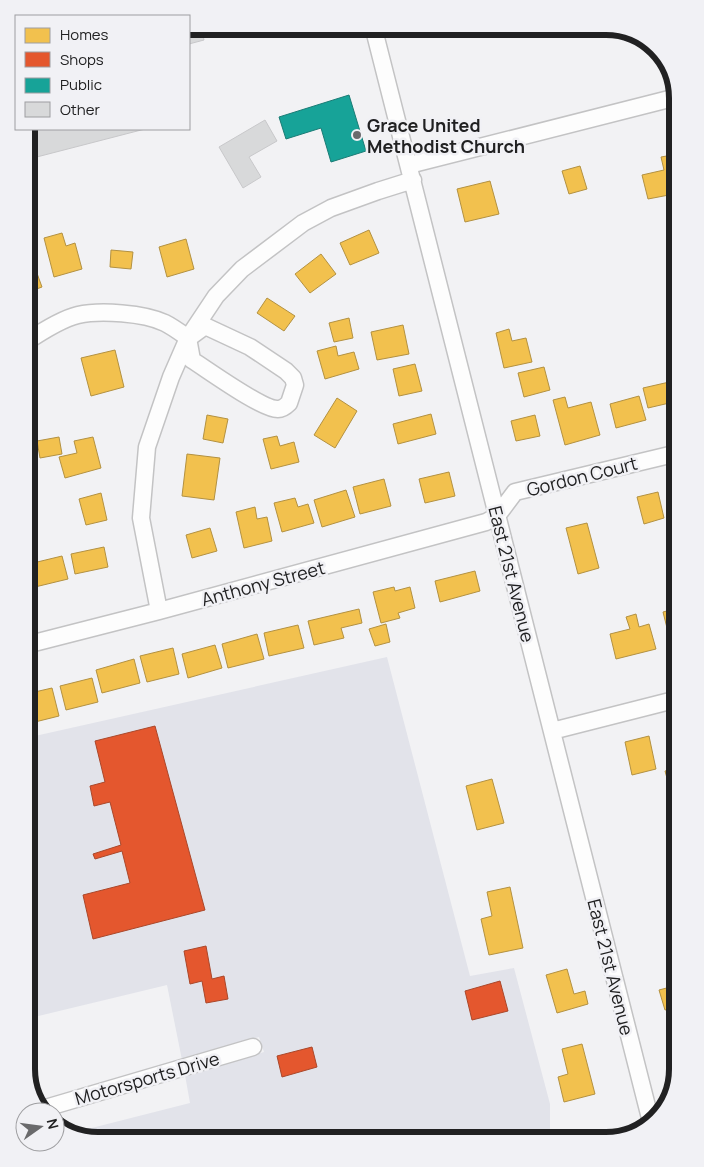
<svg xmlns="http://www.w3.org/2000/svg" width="704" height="1167" font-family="Manrope,sans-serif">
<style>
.built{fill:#e2e3ea}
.homes{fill:#f2c14e;stroke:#b39141}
.shops{fill:#e4572e;stroke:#aa472a}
.public{fill:#17a398;stroke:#1a7c75}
.building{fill:#d8d9da;stroke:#c8c8ca}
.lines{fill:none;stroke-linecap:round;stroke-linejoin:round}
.minor-casing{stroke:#c3c3c4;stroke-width:19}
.minor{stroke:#fdfdfd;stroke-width:16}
.poi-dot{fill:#6a6a6c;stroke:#f1f1f5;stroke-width:2}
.labels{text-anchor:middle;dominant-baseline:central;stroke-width:5;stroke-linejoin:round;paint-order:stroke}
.poi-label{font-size:18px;font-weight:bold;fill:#212122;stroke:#f1f1f5;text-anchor:start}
.street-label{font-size:18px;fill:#212122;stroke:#f1f1f5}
.rim{fill:none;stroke:#212122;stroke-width:6}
</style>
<rect width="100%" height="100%" fill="#f2f2f4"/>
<path class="built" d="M387,657L470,976L514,968L550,1104V1141H94L72,1133L190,1103L185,1075L264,1052L259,1037L182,1060L167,985L26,1019V738Z
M634,1128L635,1134L606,1141H578Z"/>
<path class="homes" d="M678,154V206L672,207L669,195L648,199L642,175L664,170L661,157Z
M580,166L587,189L569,194L562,171Z
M490,181L499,214L465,222L457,189Z
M369,230L379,253L350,265L340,243Z
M62,233L66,246L75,243L82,269L54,277L44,238Z
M186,239L194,269L167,277L159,247Z
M111,250L133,252L131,269L110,267Z
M321,254L336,274L310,293L295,274Z
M34,265L42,287L26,293V267Z
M267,298L295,316L284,331L257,313Z
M349,318L353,338L334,342L329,323Z
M403,325L409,354L377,360L371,332Z
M509,329L512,341L526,338L532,362L504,368L496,333Z
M336,346L338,356L354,352L359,369L325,379L317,351Z
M115,350L124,387L91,396L81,358Z
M415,364L422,391L399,396L393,369Z
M544,367L550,390L524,397L518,373Z
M678,380V401L648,408L643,388Z
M639,396L646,420L616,428L610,404Z
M565,397L568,408L591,402L600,435L565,445L553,400Z
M337,398L357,411L335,448L314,435Z
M431,414L436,434L398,444L393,424Z
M207,415L228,419L223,443L203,439Z
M535,415L540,436L516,441L511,421Z
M277,436L280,446L294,442L299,462L271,469L263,439Z
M59,437L62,454L40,458L37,441Z
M93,437L101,468L65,478L59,457L77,453L74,441Z
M187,454L220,458L214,500L182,496Z
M449,472L455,496L425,503L419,479Z
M384,479L391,506L360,514L353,487Z
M346,490L355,517L322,527L314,500Z
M658,492L664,518L644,524L637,497Z
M101,493L107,520L86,525L79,499Z
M295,498L298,507L308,504L314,523L282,532L274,503Z
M255,507L257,519L267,517L272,541L244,548L236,512Z
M587,523L599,568L578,574L566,528Z
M210,528L217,551L192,558L186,535Z
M104,547L108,567L75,574L71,554Z
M62,556L68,579L35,587L29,564Z
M475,571L480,591L440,602L435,581Z
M394,587L395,591L410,587L415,608L398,613L400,618L381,623L373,592Z
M678,608V646L672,648L663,612Z
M359,609L362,623L341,628L344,638L314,645L308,621Z
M636,614L639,627L649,624L656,649L616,659L610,634L630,629L626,617Z
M386,624L390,642L375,646L369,629Z
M298,625L304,648L269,656L264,633Z
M257,634L264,659L228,668L222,644Z
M215,645L222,668L188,678L182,654Z
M173,648L179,674L147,682L140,656Z
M134,659L140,683L102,693L96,670Z
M92,678L98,702L66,710L60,686Z
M52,688L59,716L27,724L26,694Z
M649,736L656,769L632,775L625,742Z
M678,768V794L672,796L665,771Z
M492,779L504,823L477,830L466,786Z
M510,887L523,948L489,955L481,919L492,916L487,892Z
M567,969L574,994L585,991L588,1004L557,1013L546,975Z
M678,985V1007L665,1010L659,990Z
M678,1011V1024L670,1026L667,1014Z
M582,1044L595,1094L564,1102L558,1077L568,1074L562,1049Z"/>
<path class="shops" d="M155,726L205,910L93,939L83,895L130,883L122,851L95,859L93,854L121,845L110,802L94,806L90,786L105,782L95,741Z
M206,946L212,979L224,976L228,999L206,1003L202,981L190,984L184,951Z
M500,981L508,1011L472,1020L465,991Z
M312,1047L317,1067L282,1077L277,1056Z"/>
<path class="public" d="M349,95L366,151L331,162L321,128L286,139L279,117Z"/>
<path class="building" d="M189,26H201L204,40L189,44Z
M265,120L277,141L249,157L261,177L243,188L219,147Z
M36,129H145L29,159L26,148V136L37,133Z"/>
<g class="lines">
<defs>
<path id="minor" d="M373,26L651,1122
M409,165L677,97
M26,342C41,332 61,319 78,315C100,310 144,313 165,323C173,327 181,333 188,338L192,360C208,370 263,410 278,409C282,409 286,406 289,403L295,385L293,378L286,371L250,347L205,326L190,337
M159,611L141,518L147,447L171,377L188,338L216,296L242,269L303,223L331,208L378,191L413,180
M26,645L159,611L486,522L497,516L515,492L678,453
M552,731L678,699
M42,1109L253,1047"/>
</defs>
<use href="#minor" class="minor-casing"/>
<use href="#minor" class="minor"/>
</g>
<circle class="poi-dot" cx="357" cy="135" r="5"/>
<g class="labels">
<g class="poi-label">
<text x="367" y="125">Grace United<tspan x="367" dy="21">Methodist Church</tspan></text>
</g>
<g class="street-label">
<text transform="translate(582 476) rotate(-14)">Gordon Court</text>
<text transform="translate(512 574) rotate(76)">East 21st Avenue</text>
<text transform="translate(263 583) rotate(-15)">Anthony Street</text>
<text transform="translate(611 967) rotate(76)">East 21st Avenue</text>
<text transform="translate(147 1078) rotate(-16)">Motorsports Drive</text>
</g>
</g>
<path d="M0 0H704V1167H0ZM98 35H606A63 63 0 0 1 669 98V1069A63 63 0 0 1 606 1132H98A63 63 0 0 1 35 1069V98A63 63 0 0 1 98 35Z" fill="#f1f1f5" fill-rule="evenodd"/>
<path class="rim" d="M98 35H606A63 63 0 0 1 669 98V1069A63 63 0 0 1 606 1132H98A63 63 0 0 1 35 1069V98A63 63 0 0 1 98 35Z"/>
<rect x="15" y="15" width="175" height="115" fill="#f1f1f5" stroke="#9e9ea1"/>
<rect x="25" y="28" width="25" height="15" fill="#f2c14e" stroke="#9e9ea1"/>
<text x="60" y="40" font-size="15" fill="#212122">Homes</text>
<rect x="25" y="52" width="25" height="15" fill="#e4572e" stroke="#9e9ea1"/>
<text x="60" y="65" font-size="15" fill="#212122">Shops</text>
<rect x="25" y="78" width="25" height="15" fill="#17a398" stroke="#9e9ea1"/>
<text x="60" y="90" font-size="15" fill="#212122">Public</text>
<rect x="25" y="102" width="25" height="15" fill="#d8d9da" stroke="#9e9ea1"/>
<text x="60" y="115" font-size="15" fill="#212122">Other</text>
<g transform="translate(40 1127) rotate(76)"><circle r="24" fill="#f1f1f5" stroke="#9e9ea1"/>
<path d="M0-4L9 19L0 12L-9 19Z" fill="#6a6a6c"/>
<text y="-8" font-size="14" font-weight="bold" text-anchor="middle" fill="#212122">N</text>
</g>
</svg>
